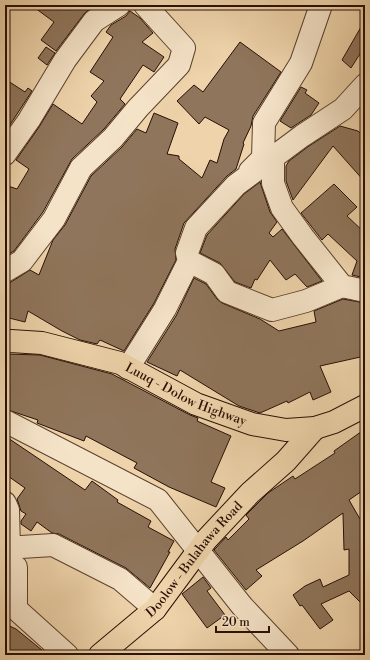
<svg xmlns="http://www.w3.org/2000/svg" width="370" height="660" font-family="'Libre Bodoni',serif">
<style>
.building{fill:#8f755b;stroke:#280f04}
.lines{fill:none;stroke-linecap:round;stroke-linejoin:round}
.minor-casing{stroke:#5a402e;stroke-width:24}
.major-casing{stroke:#280f04;stroke-width:24}
.minor{stroke:#f5e3c8;stroke-width:22}
.major{stroke:#efd4ab;stroke-width:22}
.labels{text-anchor:middle;dominant-baseline:central;stroke-width:3.5;stroke-linejoin:round;paint-order:stroke}
.street-label{font-size:13px;fill:#280f04;stroke:#f5e3c8}
</style>
<rect width="100%" height="100%" fill="#efd4ab"/>
<filter id="stains"><feTurbulence type="fractalNoise" baseFrequency=".005" numOctaves="4"/><feColorMatrix values="0 0 0 0 .2 0 0 0 0 .09 0 0 0 0 .02 0 0 0 .5 -.17"/></filter>
<radialGradient id="worn" r=".72"><stop offset=".6" stop-color="#630" stop-opacity="0"/><stop offset="1" stop-color="#630" stop-opacity=".3"/></radialGradient>
<path class="building" d="M31,5H94L84,14L56,51L41,40L54,22Z
M130,11L140,18L153,33L142,42L164,57L154,72L143,65L120,99L125,104L104,129L72,159L43,212L14,251L5,256V185L17,189L29,169L16,160L39,127L53,104L82,124L97,102L91,96L104,81L90,72L113,37L106,32L111,25L126,16Z
M365,20V46L351,68L342,60Z
M240,42L281,72L253,116L251,126L243,143L244,144L236,169L227,176L184,223L175,249L176,260L154,303L124,351L100,340L97,344L80,340L62,331L28,311L25,322L5,317V283L11,282L30,270L39,275L53,240L65,225L91,176L122,147L137,129L146,133L154,113L178,123L167,154L179,156V159L202,178L210,160L217,163L224,139L229,130L205,117L199,124L177,101L194,85L203,92Z
M46,47L55,53L47,65L38,58Z
M5,79L25,92L28,88L32,91L6,131Z
M301,87L307,90L305,93L319,103L311,115L291,128L280,121Z
M340,126L358,131L365,138V182L333,146L293,200L286,181V166L289,161L309,146Z
M260,182L270,212L277,222L269,233L273,237L282,229L322,281L307,287L295,274L286,280L270,260L257,280L255,279L251,288L235,282L220,263L200,253L207,235L244,194Z
M334,184L357,207L347,216L365,233V278L352,275L357,261L328,234L322,240L301,213Z
M194,278L206,284L217,299L222,303L260,319L279,331L316,322L314,311L343,299L365,303V356L320,366L331,392L313,400L310,392L288,403L287,401L260,413L239,406L180,370L177,376L147,362L176,316Z
M5,354L40,355L112,374L190,415L198,418L197,421L231,436L211,482L225,488L216,507L169,487L134,468L137,463L86,436L84,441L37,423L38,420L5,409Z
M365,429V489L349,500L360,519H365V607L349,591L321,604L333,620L320,629L302,605L300,606L293,595L305,586L320,579L323,587L349,575V549L344,550L343,513L303,541L256,570L262,576L246,590L214,550L226,537L228,540L249,519L246,515L268,493L293,476L295,479L335,453L334,451Z
M5,436L85,490L92,481L118,500L117,502L151,521L148,527L174,541L168,552H170L150,588L126,568L59,534L52,533L37,522L31,531L21,524V521L26,514L21,511L17,499L25,488L5,474Z
M203,577L211,588L207,591L225,615L207,628L182,594Z
M5,624L16,629L48,655H5Z"/>
<g class="lines">
<defs>
<path id="minor" d="M5,154L29,120L65,60L94,21L119,5
M273,158V183L282,208L303,237L342,286L365,291
M250,171L263,158L264,123L301,63L321,5
M189,261L214,274L227,292L272,310L306,301L342,286
M5,271L22,261L54,219L81,168L113,138L138,108L179,65L184,48L145,5
M128,368L165,309L189,261L187,253L196,228L236,185L302,136L343,109L365,85
M5,421L158,500L242,606L288,655
M5,503L8,510L9,548
M5,548L53,545L120,579L155,609
M5,564L16,567V609L67,655"/>
<g id="major">
<path id="s1" d="M5,342L11,341L42,343L120,363L196,404L252,424L286,430L315,428L334,422L365,406"/>
<path id="s2" d="M100,655L155,609L206,540L250,493L286,461L315,428"/>
</g>
</defs>
<use href="#minor" class="minor-casing"/>
<use href="#major" class="major-casing"/>
<use href="#minor" class="minor"/>
<use href="#major" class="major"/>
</g>
<g class="labels">
<g class="street-label">
<text stroke="none"><textPath href="#s1" startOffset="191">Luuq - Dolow Highway</textPath></text>
<text stroke="none"><textPath href="#s2" startOffset="135">Doolow - Bulahawa Road</textPath></text>
</g>
</g>
<rect width="370" height="660" fill="none" stroke="#efd4ab" stroke-width="20"/>
<rect x="6" y="6" width="358" height="648" fill="none" stroke="#280f04" stroke-width="2"/>
<rect x="10" y="10" width="350" height="640" fill="none" stroke="#280f04"/>
<path d="M216 626v6h53v-6" fill="none" stroke="#280f04" stroke-width="2"/>
<text x="222" y="626" font-size="12" fill="#280f04" stroke="#f5e3c8" stroke-width="3" paint-order="stroke">20 m</text>
<rect width="100%" height="100%" filter="url(#stains)"/>
<rect width="100%" height="100%" fill="url(#worn)"/>
</svg>
